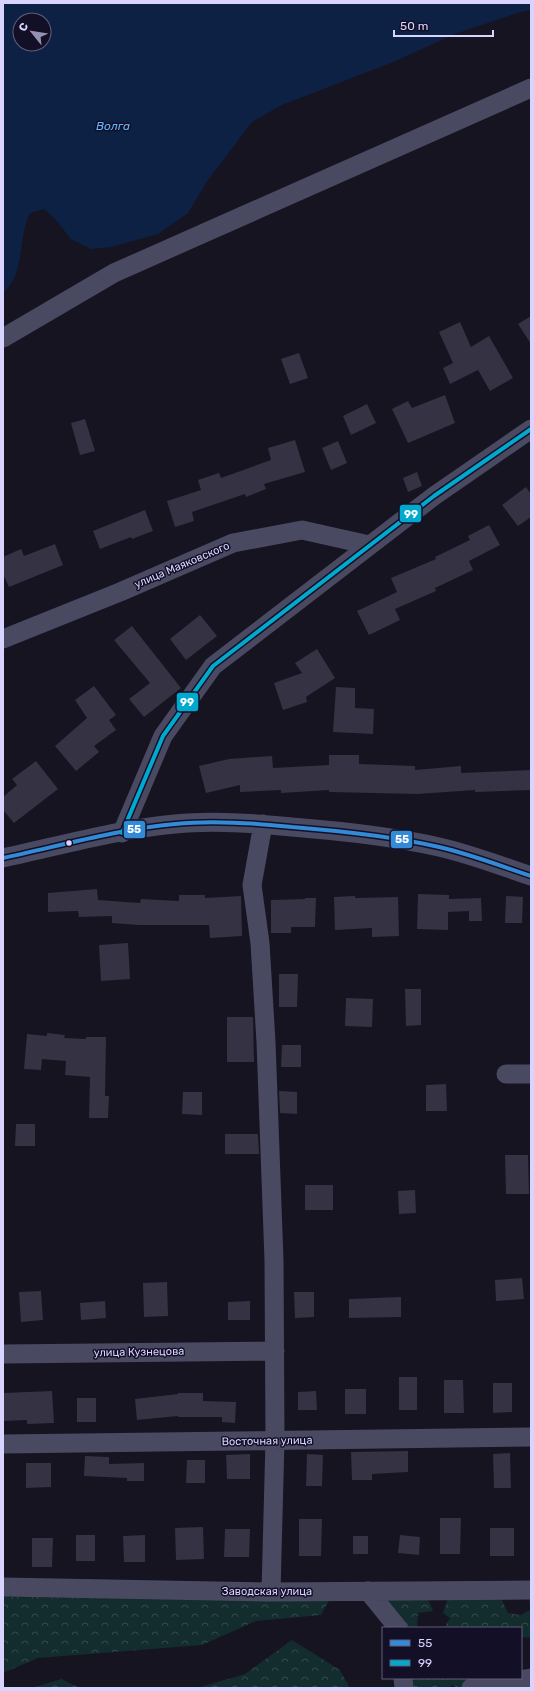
<svg xmlns="http://www.w3.org/2000/svg" width="534" height="1691" font-family="Rubik,sans-serif">
<style>
.forest{fill:url(#forest-crowns)}
.water{fill:#0d2144;fill-rule:evenodd}
.building{fill:#343243}
.lines{fill:none;stroke-linecap:round;stroke-linejoin:round}
.minor{stroke:#4a4962;stroke-width:19}
.bus-1-casing{stroke:#130f26;stroke-width:7}
.bus-2-casing{stroke:#130f26;stroke-width:7}
.bus-1{stroke:#338bd7;stroke-width:4}
.bus-2{stroke:#00a9ce;stroke-width:4}
.bus-dot{fill:#d9d4ff;stroke:#130f26;stroke-width:1.5}
.labels{text-anchor:middle;dominant-baseline:central;stroke-width:3;stroke-linejoin:round;paint-order:stroke}
.street-label{font-size:11px;fill:#d9d4ff;stroke:#130f26}
.water-label{font-size:12px;font-style:italic;fill:#62b6ff;stroke:#130f26}
.line-badge{stroke:#130f26;stroke-width:1.5}
.badge-label{font-size:11px;text-anchor:middle;font-weight:bold;fill:#fff}
</style>
<defs>
<pattern id="forest-crowns" width="20" height="18" patternUnits="userSpaceOnUse"><rect width="20" height="18" fill="#132c2d"/><path d="M2 6a3 3 0 1 1 6 0M12 15a3 3 0 1 1 6 0" fill="none" stroke="#354a4c"/></pattern>
</defs>
<rect width="100%" height="100%" fill="#161421"/>
<path class="forest" d="M391,1596H413L429,1601L433,1611L418,1613L417,1628H401L384,1602Z
M500,1596L508,1613L521,1615L530,1610L529,1597H531V1638L523,1637L521,1639V1628H444L450,1618L443,1613L448,1598Z
M3,1597L330,1599L321,1615L256,1621L202,1645L38,1658L3,1673Z
M292,1640L340,1670L350,1688H197L245,1674Z
M408,1678H496L468,1688H457L453,1685L448,1688H408Z
M61,1679L80,1688H32Z"/>
<path class="water" d="M3,3H531V10L520,12L455,34L393,62L282,105L252,122L208,180L188,213L158,234L111,247L91,249L71,239L55,219L44,209L30,213C17,239 26,273 3,293ZM20,20H44V44H20Z"/>
<path class="building" d="M531,316V344L518,324Z
M460,322L471,347L489,336L513,378L490,391L478,370L450,384L443,368L453,363L439,332Z
M299,353L308,378L290,384L281,359Z
M445,395L455,423L408,443L392,409L408,401L412,408Z
M367,404L376,423L351,435L343,416Z
M85,419L95,451L80,455L71,423Z
M295,440L305,472L264,484L266,489L246,497L245,494L192,512L194,521L175,527L167,501L201,490L198,480L219,473L221,478L271,460L268,448Z
M338,441L347,463L331,470L322,448Z
M417,472L422,486L408,492L403,478Z
M526,487L531,494V517L518,526L502,505Z
M145,510L153,531L132,539L131,537L100,549L93,531Z
M489,525L500,545L469,561L473,570L435,588L436,591L395,609L400,620L369,635L357,611L397,592L391,578L436,559L435,557L470,540L468,536Z
M55,544L63,565L9,587L3,574V557L21,549L24,556Z
M200,615L217,636L186,660L170,639Z
M132,626L181,688L144,717L129,699L150,683L114,640Z
M317,649L335,678L306,697L307,702L283,710L274,683L302,673L295,663Z
M94,686L116,715L109,720L116,730L94,746L99,752L76,771L55,746L87,718L75,700Z
M336,687L355,688V708L374,709L373,734L333,732Z
M329,755H359V764L415,766V770L461,766V773L531,770V790L475,792V790L417,794L329,792V790L281,793V790L240,792V785L206,793L199,766L229,759L272,756L273,768L329,765Z
M36,761L58,789L14,823L3,810V797L17,785L12,779Z
M97,889L98,900L140,903L141,899L179,901V895H205V898L241,896L242,936L210,938L209,925H139L112,923V916L79,917L78,911L48,912V893Z
M418,894L449,895V899L481,898L482,921H469V911L448,912V930L417,929Z
M355,896V898L398,897L399,936L372,937V928L335,930L334,897Z
M506,896L523,897L522,923H505Z
M305,898H316L315,927H291V933H271V900L305,899Z
M128,943L130,979L101,981L99,945Z
M279,974H298L297,1007H279Z
M405,989H421V1025L406,1026Z
M346,998L373,999L372,1027L345,1026Z
M227,1017H253L254,1062H227Z
M47,1033L65,1035L64,1038L86,1039V1037H106L105,1096H109L108,1118H89L90,1077L65,1075L66,1061L42,1059L41,1070L24,1069L27,1034L47,1036Z
M282,1045H301V1067H281Z
M446,1084L447,1111H426V1085Z
M279,1091L297,1092V1114L280,1113Z
M183,1092H202V1115L182,1114Z
M16,1124H35V1146H15Z
M225,1134H258L259,1154H225Z
M505,1155H528L529,1194H506Z
M305,1185H333V1210H305Z
M415,1190L416,1213L399,1214L398,1191Z
M522,1278L524,1299L496,1301L495,1280Z
M167,1282L168,1316L144,1317L143,1283Z
M41,1291L43,1320L21,1322L19,1292Z
M294,1292H314V1317L295,1318Z
M401,1297V1317L349,1318V1299Z
M105,1301L106,1318L81,1320L80,1303Z
M250,1301V1320H228V1302Z
M399,1377H417V1410H399Z
M444,1380H463L464,1413H444Z
M493,1383H512V1412L493,1413Z
M345,1389H366V1414H345Z
M52,1391L54,1423L27,1424V1420L3,1421V1393Z
M316,1391L317,1410H298V1392Z
M178,1393H203V1401L236,1402L235,1423L222,1422V1417H178V1416L137,1420L135,1399L178,1394Z
M77,1398H96V1422H77Z
M408,1451V1472L372,1474V1480H352L351,1452Z
M510,1453L511,1488H494L493,1454Z
M250,1454V1479H227L226,1455Z
M307,1454L323,1455L322,1486H306Z
M85,1456L109,1457V1464L144,1463V1481H127V1478L84,1476Z
M187,1460H205V1483H186Z
M26,1463H51V1487L26,1488Z
M440,1518H461L460,1554H440Z
M299,1519H322L321,1556H299Z
M203,1527L204,1559L176,1560L175,1528Z
M490,1528H514V1556H490Z
M225,1529H250L249,1557H224Z
M76,1535H95V1561H76Z
M145,1535V1562H124L123,1536Z
M400,1535L420,1537L419,1555L398,1553Z
M353,1536H368V1554H353Z
M32,1538H53L52,1567H32Z"/>
<g class="lines">
<path class="minor" d="M3,338L114,273L531,88
M3,639L120,592L233,543L302,530L369,545
M263,824L252,885L260,943L266,1042L274,1260L275,1440L271,1592
M122,833L163,736L213,666L434,496L531,429
M3,858C59,846 119,829 175,824C214,820 254,823 292,827C342,831 391,836 439,847C470,854 501,866 531,876
M506,1074H531
M3,1354L275,1351
M3,1444L531,1437
M3,1587L271,1592L531,1590
M368,1591L398,1628
M403,1678L404,1688
M471,1688L531,1678"/>
<defs>
<path id="bus-1" d="M3,858C59,846 119,829 175,824C214,820 254,823 292,827C342,831 391,836 439,847C470,854 501,866 531,876"/>
<path id="bus-2" d="M122,833L163,736L213,666L434,496L531,429"/>
</defs>
<use href="#bus-1" class="bus-1-casing"/>
<use href="#bus-2" class="bus-2-casing"/>
<use href="#bus-1" class="bus-1"/>
<use href="#bus-2" class="bus-2"/>
</g>
<circle class="bus-dot" cx="69" cy="843" r="3.5"/>
<g class="labels">
<g class="street-label">
<text transform="translate(182 565) rotate(-23)">улица Маяковского</text>
<text transform="translate(139 1352) rotate(-1)">улица Кузнецова</text>
<text transform="translate(267 1441) rotate(-1)">Восточная улица</text>
<text x="267" y="1591">Заводская улица</text>
</g>
<g class="water-label">
<text x="113" y="126">Волга</text>
</g>
</g>
<g class="line-badge">
<rect x="399" y="504" width="23" height="19" rx="4" fill="#00a9ce"/>
<rect x="176" y="692" width="23" height="20" rx="4" fill="#00a9ce"/>
<rect x="123" y="820" width="23" height="19" rx="4" fill="#338bd7"/>
<rect x="390" y="830" width="23" height="19" rx="4" fill="#338bd7"/>
</g>
<g class="badge-label">
<text x="411" y="518">99</text>
<text x="187" y="706">99</text>
<text x="134" y="833">55</text>
<text x="402" y="843">55</text>
</g>
<rect width="534" height="1691" fill="none" stroke="#d9d4ff" stroke-width="8"/>
<rect x="382" y="1627" width="140" height="52" fill="#130f26" stroke="#625e7d"/>
<rect x="390" y="1640" width="20" height="6" fill="#338bd7" stroke="#625e7d"/>
<text x="418" y="1647" font-size="12" fill="#d9d4ff">55</text>
<rect x="390" y="1660" width="20" height="6" fill="#00a9ce" stroke="#625e7d"/>
<text x="418" y="1667" font-size="12" fill="#d9d4ff">99</text>
<g transform="translate(32 32) rotate(300)"><circle r="19" fill="#130f26" stroke="#625e7d"/>
<path d="M0-3L7 15L0 10L-7 15Z" fill="#9591b1"/>
<text y="-6" font-size="11" font-weight="bold" text-anchor="middle" fill="#d9d4ff">С</text>
</g>
<path d="M394 30v6h99v-6" fill="none" stroke="#d9d4ff" stroke-width="2"/>
<text x="400" y="30" font-size="12" fill="#d9d4ff" stroke="#130f26" stroke-width="3" paint-order="stroke">50 m</text>
</svg>
